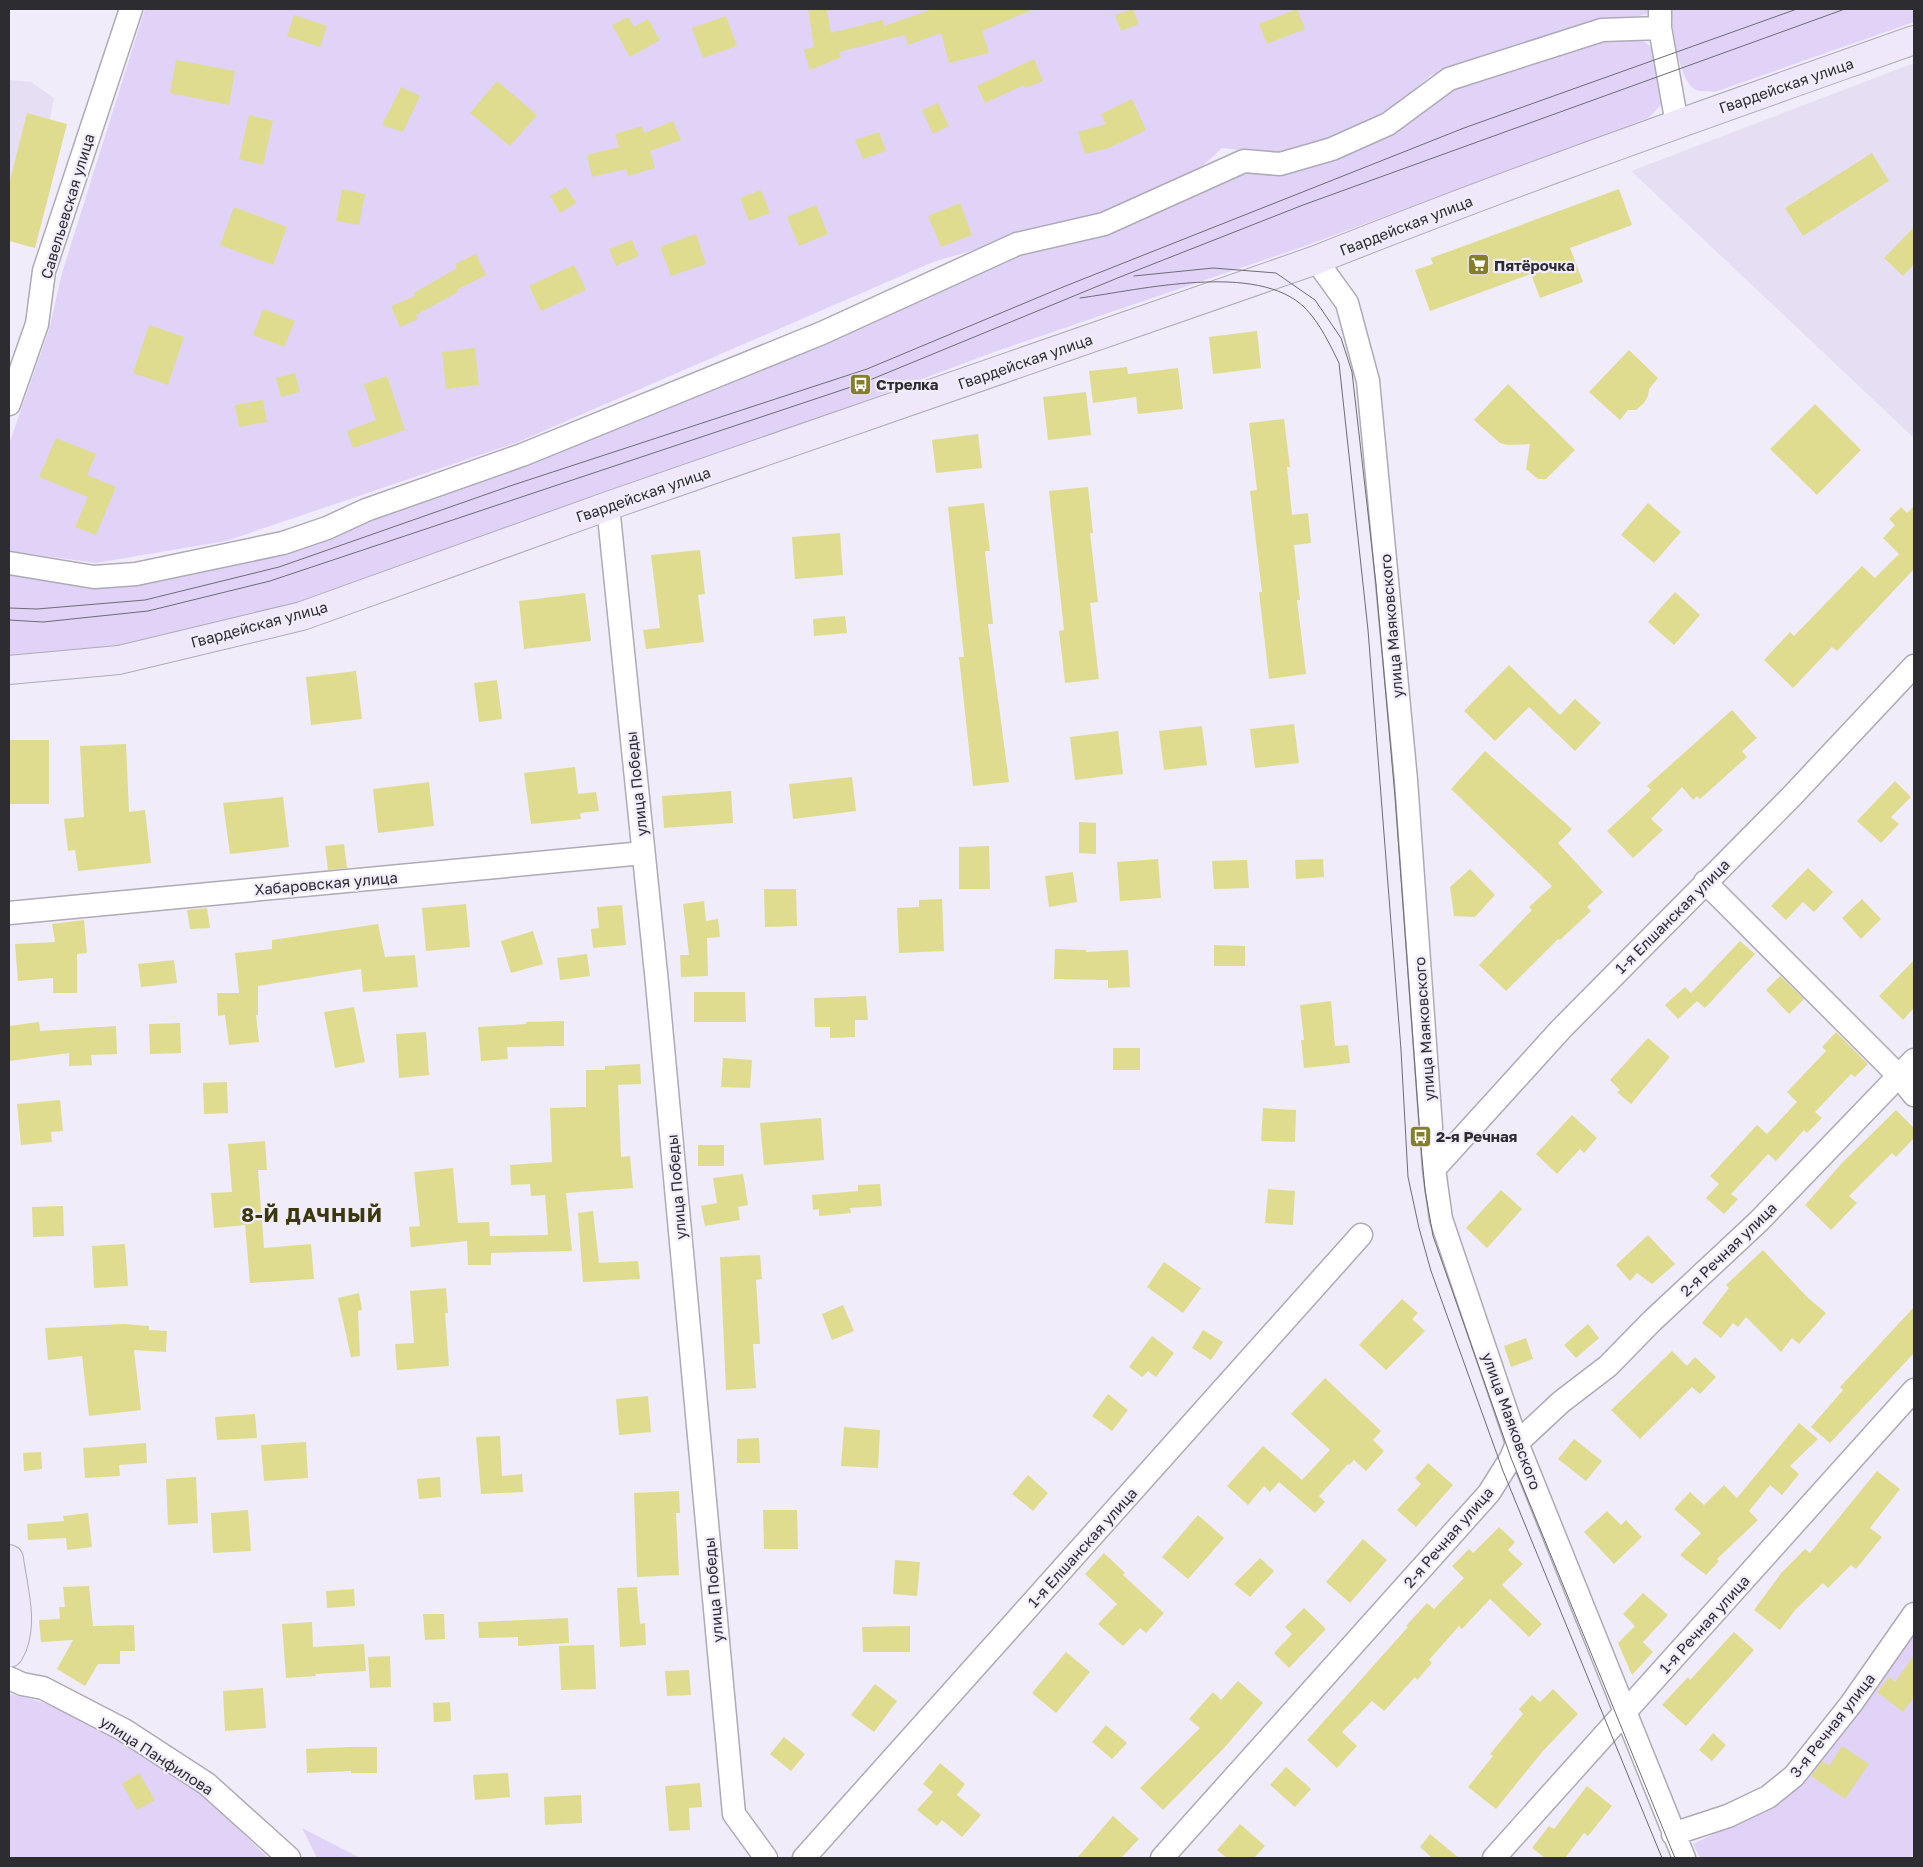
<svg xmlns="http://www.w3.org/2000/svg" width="1923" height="1867" font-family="'Golos Text',sans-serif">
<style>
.built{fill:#e6dff3}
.green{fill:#e0d3f7}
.building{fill:#dfdc90}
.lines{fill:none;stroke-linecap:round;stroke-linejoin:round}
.street-casing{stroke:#aeaab6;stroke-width:25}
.secondary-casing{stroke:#aeaab6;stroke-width:30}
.street{stroke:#fff;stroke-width:22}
.secondary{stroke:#efe8fb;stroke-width:28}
.tram{stroke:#6e6c74;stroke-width:1}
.labels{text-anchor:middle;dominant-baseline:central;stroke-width:4.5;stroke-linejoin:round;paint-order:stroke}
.street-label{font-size:15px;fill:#2d2c31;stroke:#f0ecf9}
.poi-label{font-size:15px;font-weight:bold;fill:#2d2c31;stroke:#f0ecf9;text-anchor:start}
.district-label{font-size:20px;font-weight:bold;letter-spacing:1px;fill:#3b380e;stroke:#f0ecf9}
</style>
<rect width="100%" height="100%" fill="#f0ecf9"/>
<path class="built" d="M1914,63V438L1631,171Z
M9,80L31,82L54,98L50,119L27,114L9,184Z"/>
<path class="green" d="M145,9H1648L1647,14L1547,38L1431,75L1385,115L1285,155L1222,148L1192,176L1099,213L933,262L518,442L226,541L96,563L9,551V444L49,330L62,273Z
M1672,9H1914V22L1715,92C1710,91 1700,92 1696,90C1679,82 1671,26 1672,9Z
M1639,37L1652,48L1662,90L1661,105L1648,118L1305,246L994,352L606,498L296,605L117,649L9,661V571L25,574L212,557L591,427L943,273L1240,175L1297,169L1450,89L1592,39Z
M1914,1628V1858H1700L1693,1844L1769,1807Z
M9,1694C79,1707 143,1750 199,1793C224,1812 246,1837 268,1858H9Z
M302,1828L360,1858H317Z"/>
<path class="building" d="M808,9H827L831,33L883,20L884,26L933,9H1034L982,31L989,53L949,63L941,33L908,45L905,35L839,52L841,57L810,70L804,50L814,47Z
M1133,9L1139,24L1121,31L1115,15Z
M1297,9L1305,29L1267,44L1259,24Z
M294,15L327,26L320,47L287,36Z
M726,16L737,46L703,58L692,28Z
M628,17L634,27L648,19L660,40L630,57L612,25Z
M1034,59L1043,81L1025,88L1024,85L985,103L977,86Z
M176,60L235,71L229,105L170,93Z
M497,81L537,115L510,146L470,113Z
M401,87L420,96L403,132L382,125Z
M1132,99L1146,130L1109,148L1085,154L1078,132L1106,124L1101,114Z
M938,103L949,126L933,134L922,110Z
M27,113L67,124L35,248L9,241V184Z
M249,115L273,121L263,165L239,159Z
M673,121L681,140L650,151L655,168L628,176L626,169L592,177L587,155L619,147L615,134L642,126L644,133Z
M879,132L886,151L863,159L855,140Z
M1872,153L1889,181L1803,236L1785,208Z
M566,187L576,203L560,213L550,196Z
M342,189L365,194L359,225L336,221Z
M1619,189L1632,225L1570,248L1583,282L1540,298L1531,274L1430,311L1415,270L1433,264L1431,258Z
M761,190L770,213L749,221L740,198Z
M960,203L972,235L941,247L928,216Z
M816,205L828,234L799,246L787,217Z
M234,207L287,227L273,265L220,245Z
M1914,227V264L1903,276L1884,258Z
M696,234L706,264L671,276L660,247Z
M632,240L639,256L616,266L609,249Z
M476,254L486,275L457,290L458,292L416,315L418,319L400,327L391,306L415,296L414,293L457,268L455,264Z
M574,265L586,290L541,311L529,286Z
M263,309L295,321L284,347L253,335Z
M149,325L184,337L168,385L133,373Z
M1257,331L1261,368L1213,374L1209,337Z
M475,348L479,385L446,389L442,352Z
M1629,350L1658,378L1649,389L1648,396L1644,403L1636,410H1628L1620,420L1589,392Z
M1127,367L1128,374L1178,368L1183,409L1138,414L1136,397L1093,403L1089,371Z
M295,373L300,392L281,397L276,378Z
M387,376L405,430L353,448L347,431L376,420L364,384Z
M1508,384L1575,450L1546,479H1538L1526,469L1530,444L1508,445L1500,443L1474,420Z
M1086,392L1091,435L1048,440L1043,397Z
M263,400L267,422L239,427L235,405Z
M1815,404L1861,450L1817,495L1770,449Z
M1284,419L1290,467H1287L1292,515L1308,513L1311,543L1294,545L1300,600H1297L1306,674L1269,679L1259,592H1262L1250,491L1257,490L1249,423Z
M978,434L982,468L936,473L932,440Z
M56,438L96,454L87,475L116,487L96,535L75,527L88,497L39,477Z
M1088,487L1093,533H1090L1098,602L1090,603L1099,679L1065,683L1059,631L1064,630L1049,491Z
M984,503L990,551H985L993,624H988L1009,782L973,786L959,657H964L948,507Z
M1648,503L1681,532L1654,563L1621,535Z
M1914,506V569L1837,651L1832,647L1793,688L1764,660L1790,632L1794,636L1862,566L1875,578L1899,554L1883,538L1895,525L1889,519L1901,507L1907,513Z
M840,533L843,575L795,579L792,537Z
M700,550L705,594L698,595L704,642L646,649L643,630L660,628L651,555Z
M1675,592L1700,615L1674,645L1648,622Z
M585,593L591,641L524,649L519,601Z
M845,616L847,633L814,636L813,619Z
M1509,665L1560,715L1575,699L1601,723L1575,751L1529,707L1495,741L1464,711Z
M356,671L362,719L311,725L306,677Z
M497,680L502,719L479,722L474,683Z
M1732,710L1757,738L1742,751L1747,757L1700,799L1697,796L1693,800L1682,787L1651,819L1663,830L1633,858L1607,831L1651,790L1647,786Z
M1294,724L1299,763L1255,768L1250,729Z
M1202,726L1207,765L1164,770L1159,731Z
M1118,731L1123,774L1075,780L1070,737Z
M9,740H49V804H9Z
M126,744L129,812L145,810L151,863L78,871L75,850L68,851L64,819L84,817L80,746Z
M1485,751L1572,829L1558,843L1603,892L1587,907L1591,911L1560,940L1558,939L1506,991L1479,965L1532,910L1529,907L1552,886L1451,789Z
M575,767L578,794L596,792L599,811L580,813L581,819L531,824L524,773Z
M852,777L856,811L793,819L789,784Z
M1895,781L1911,797L1891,817L1899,824L1881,843L1857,821Z
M429,782L434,826L378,833L373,789Z
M731,791L733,823L664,828L662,796Z
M283,797L289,847L230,854L223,803Z
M1079,822L1096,823V854L1079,853Z
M344,844L347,868L328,870L325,846Z
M989,846L990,889H959V847Z
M1158,859L1161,898L1120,901L1117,862Z
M1323,859L1324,877L1296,879L1295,860Z
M1247,860L1249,888L1214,889L1212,861Z
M1808,868L1833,892L1814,912L1803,902L1786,920L1771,906Z
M1470,869L1495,895L1475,917L1454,916L1450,887Z
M1073,872L1077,902L1049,907L1045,876Z
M764,889H796L797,926L765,927Z
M942,899L944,951L899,953L897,908L919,907V900Z
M1862,899L1881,919L1861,939L1842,918Z
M704,901L706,921L718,919L720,937L707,938L708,976L681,977L680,955H689L683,904Z
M466,904L470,947L426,951L422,908Z
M622,905L626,945L593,948L591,929L599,928L597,907Z
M207,908L210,928L190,929L187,910Z
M84,920L87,953L77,954V993H53V978L18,981L15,944L55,942L52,924Z
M378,924L385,957L415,955L418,987L363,992L361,969L258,986V1015H256L259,1042L229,1045L225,1015L218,1016L217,993H239L235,953L272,949V940Z
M533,931L543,964L511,973L501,941Z
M1740,941L1755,954L1705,1008L1697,1001L1678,1019L1665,1005L1685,987L1691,993Z
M1214,945L1245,946V966H1214Z
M1055,949L1086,950V952L1128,950L1130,987L1108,988V980L1054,979Z
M587,954L590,976L560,980L557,958Z
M174,960L177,983L141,987L138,964Z
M1914,960V1008L1903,1020L1879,996Z
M1780,976L1804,999L1789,1014L1766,990Z
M694,992H745L746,1022H694Z
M866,996L868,1020H855V1037L830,1038V1027H815L814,998Z
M1331,1001L1335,1046L1348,1045L1350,1063L1304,1068L1301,1040H1304L1300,1005Z
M354,1007L365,1062L335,1068L324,1012Z
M564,1021V1046L507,1047L508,1059L481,1061L478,1027L526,1024V1022Z
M39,1022L40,1031L116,1026L117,1054L91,1055L92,1065L69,1066V1053L9,1061V1026Z
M180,1023L181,1053L150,1054L149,1024Z
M426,1032L429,1075L399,1078L396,1034Z
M1836,1032L1868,1064L1855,1077L1851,1074L1815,1112L1822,1118L1807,1133L1804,1130L1776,1161L1768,1154L1731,1194L1738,1199L1724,1214L1706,1198L1719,1184L1710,1176L1757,1125L1767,1134L1797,1102L1787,1092L1826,1051L1822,1047Z
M1648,1038L1670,1057L1631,1104L1617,1092L1620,1090L1610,1080Z
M1113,1048H1140V1070H1113Z
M723,1058L752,1060L750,1088L721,1087Z
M640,1064L641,1084L618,1085L621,1157L630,1156L633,1188L566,1193L572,1251L491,1253V1265H468L467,1241L411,1247L409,1227L420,1226L414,1172L453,1168L458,1223L489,1222L490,1236L548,1235L545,1195L531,1196L530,1184L511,1185L510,1165L552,1162L550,1108L586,1107V1070H605V1066Z
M227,1082L228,1113L204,1114L203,1083Z
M60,1100L63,1131L51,1132L52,1142L21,1145L17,1104Z
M1263,1108L1296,1110L1295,1142L1261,1141Z
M1896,1110L1914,1128V1138L1896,1157L1892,1153L1849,1196L1857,1203L1831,1230L1805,1205L1842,1163Z
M1572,1115L1597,1138L1584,1153L1580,1149L1557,1174L1536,1154Z
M821,1118L824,1160L764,1165L760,1123Z
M265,1141L267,1170H258L264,1248L311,1244L314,1279L250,1283L245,1225L214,1228L211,1193L232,1192L228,1144Z
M698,1145H724V1166H698Z
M743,1174L748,1205L738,1207L740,1220L705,1226L701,1206L717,1203L713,1178Z
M880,1184L882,1206L850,1208L851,1213L819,1216V1209L813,1210L812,1195L858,1191V1185Z
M1268,1189L1295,1191L1293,1225L1265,1223Z
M1501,1190L1522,1209L1487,1248L1466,1228Z
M63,1206L64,1236L33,1237L32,1207Z
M593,1211L599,1263L638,1261L640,1279L583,1282L578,1213Z
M1648,1235L1675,1264L1652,1284L1637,1273L1630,1281L1616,1265Z
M125,1244L128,1286L94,1288L92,1246Z
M1763,1250L1808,1298L1826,1313L1799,1344L1792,1338L1781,1352L1746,1317L1738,1327L1733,1323L1721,1338L1702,1323L1729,1288L1726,1285Z
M760,1255L762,1279L756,1280L760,1344H753L756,1388L726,1390L720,1257Z
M1164,1262L1201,1288L1183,1313L1147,1287Z
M446,1288L448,1313H445L449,1366L397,1370L395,1344L414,1343L410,1291Z
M359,1293L362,1310L358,1311L360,1356L351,1357L338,1298Z
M1402,1299L1418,1313L1412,1319L1425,1331L1386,1370L1359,1345Z
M843,1305L854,1331L832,1340L822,1314Z
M1914,1307V1353L1830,1443L1811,1427L1843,1390L1840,1387Z
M124,1324L149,1326V1330L167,1331L166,1352L134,1350L141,1410L89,1416L82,1356L48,1360L45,1328Z
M1588,1324L1599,1338L1576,1358L1564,1345Z
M1203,1330L1223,1342L1211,1360L1192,1348Z
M1152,1336L1174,1353L1156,1377L1148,1371L1142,1377L1129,1367Z
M1526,1338L1533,1359L1511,1367L1504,1346Z
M1672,1351L1687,1366L1695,1357L1716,1377L1700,1394L1692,1387L1640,1439L1611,1410Z
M1325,1378L1381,1431L1373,1440L1384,1451L1366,1471L1354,1460L1349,1465L1348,1464L1319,1496L1325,1502L1315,1513L1279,1482L1270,1492L1264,1486L1248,1505L1227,1486L1263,1446L1302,1480L1330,1450L1291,1414Z
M1108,1394L1128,1410L1112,1431L1092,1416Z
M648,1396L651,1432L619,1435L616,1399Z
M255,1414L257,1438L217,1440L215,1417Z
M1799,1423L1818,1439L1790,1466L1799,1474L1782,1495L1770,1485L1749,1511L1758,1520L1717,1559L1719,1561L1706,1575L1680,1555L1701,1533L1674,1509L1690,1492L1704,1505L1724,1485L1737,1498Z
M844,1427L880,1430L878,1468L841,1466Z
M500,1436L502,1476L522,1474L523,1492L481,1494L476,1437Z
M759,1438L760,1463H737V1439Z
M1574,1439L1602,1461L1586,1481L1558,1459Z
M306,1442L308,1478L264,1481L261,1445Z
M146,1443L147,1463L119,1465L120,1476L85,1478L83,1448Z
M41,1452L42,1469L24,1471L23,1453Z
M1428,1463L1453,1485L1416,1527L1397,1510L1421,1484L1415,1478Z
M1877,1471L1900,1489L1870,1528L1882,1537L1856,1569L1851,1565L1828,1588L1823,1583L1795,1610L1780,1630L1754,1610L1782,1572L1805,1549L1810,1553Z
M1028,1475L1048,1493L1033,1511L1012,1494Z
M196,1477L198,1523L168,1525L166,1479Z
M440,1477L441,1497L419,1499L417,1479Z
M679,1491L680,1513H676L679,1575L637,1577L634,1493Z
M248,1510L251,1551L213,1553L211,1513Z
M763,1510H797L798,1549H764Z
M1607,1511L1621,1525L1626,1520L1642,1537L1614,1564L1584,1532Z
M88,1513L92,1547L67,1550L66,1538L28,1540L27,1524L64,1521L63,1516Z
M1198,1515L1224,1538L1188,1579L1162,1557Z
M1499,1527L1515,1542L1508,1550L1523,1564L1502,1585L1542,1624L1529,1637L1490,1599L1462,1629L1459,1626L1429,1660L1432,1663L1417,1680L1415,1677L1384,1711L1372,1701L1342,1732L1357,1746L1337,1768L1307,1740L1408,1627L1406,1626L1427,1603L1434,1609L1464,1578L1452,1566L1469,1549L1473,1553Z
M1363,1539L1387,1560L1350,1603L1326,1582Z
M1104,1553L1125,1573L1123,1575L1164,1613L1146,1633L1140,1628L1123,1646L1098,1624L1117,1604L1085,1574Z
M1260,1558L1274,1571L1250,1597L1234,1584Z
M895,1560L920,1562L917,1596L893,1594Z
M89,1586L93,1626L134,1625L135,1651H120V1664H98L85,1686L57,1669L73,1640L41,1642L39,1620L60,1619L59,1607H65L63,1587Z
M637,1587L640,1624L645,1623L646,1645L620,1647L617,1588Z
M354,1589L355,1606L327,1608L326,1591Z
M1643,1593L1668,1615L1643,1642L1653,1652L1632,1675L1618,1643L1635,1626L1623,1614Z
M1304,1608L1326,1629L1289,1668L1274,1653L1292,1634L1285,1627Z
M423,1614H444L445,1639L425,1640Z
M568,1618L569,1643L518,1646V1637L479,1638L478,1622Z
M312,1622L313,1647L364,1644L366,1671L315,1674L316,1676L286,1678L282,1624Z
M910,1626V1652H863L862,1627Z
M1734,1632L1754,1650L1686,1726L1662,1705L1688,1677L1690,1680Z
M594,1645L596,1689L561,1690L559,1646Z
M1066,1652L1090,1672L1056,1713L1032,1693Z
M1914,1655V1697L1903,1712L1877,1692L1889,1677L1895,1682Z
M390,1656L391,1687L370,1688L368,1657Z
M689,1670L691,1695L667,1696L665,1671Z
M1238,1681L1263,1703L1224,1748L1163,1810L1140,1788L1200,1728L1189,1719L1213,1692L1221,1700Z
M875,1684L897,1701L874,1732L851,1715Z
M263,1688L266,1728L225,1731L223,1691Z
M1553,1689L1578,1714L1542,1752L1496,1809L1468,1787L1493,1756L1490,1754L1523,1714L1519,1709L1532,1695L1540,1702Z
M450,1702L451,1721L434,1722L433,1703Z
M1106,1725L1127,1743L1112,1759L1092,1742Z
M1713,1733L1726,1745L1712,1761L1699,1750Z
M784,1737L805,1754L791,1771L770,1754Z
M1842,1746L1869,1764L1845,1799L1811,1776L1822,1761L1829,1766Z
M350,1747H377V1773H351V1771L307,1773L306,1749Z
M940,1763L965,1784L957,1795L981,1815L962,1837L942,1820L937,1826L917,1810L933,1792L923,1784Z
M1286,1767L1311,1789L1295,1807L1270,1785Z
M139,1773L155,1800L137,1810L122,1784Z
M508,1773L510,1797L475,1800L473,1775Z
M700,1783L702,1807L689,1808L690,1830L669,1831L665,1786Z
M1587,1786L1612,1806L1588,1836L1584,1833L1565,1858H1545L1532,1848L1549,1826L1554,1829Z
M581,1795L582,1823L545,1825L544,1797Z
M1113,1816L1139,1839L1121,1858H1077Z
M1240,1824L1265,1846L1254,1858H1227L1217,1850Z
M1430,1834L1459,1858H1432L1420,1847Z"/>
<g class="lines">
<defs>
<path id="street" d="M1660,9V28L1677,124
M1316,260L1347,303L1368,381L1406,780L1434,1169L1441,1219L1517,1443L1684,1858
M9,404L37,324L44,271L131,9
M608,506L657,983L734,1814L766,1858
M9,563L94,577L136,574L283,543L327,528L366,510L522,455L822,333L1017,244L1104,224L1244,161L1280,164L1332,149L1388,124L1449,79L1602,30L1660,28
M1705,882L1899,1076L1914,1095
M9,913L643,853
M1434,1169L1561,1029L1791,797L1914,666
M9,1678L22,1684L43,1688L124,1730L207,1784L289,1858
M1673,1834L1728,1816L1768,1797L1794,1776L1851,1704L1914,1614
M804,1858L1361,1235
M1162,1858L1489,1493L1511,1458L1517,1443L1561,1402L1608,1366L1652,1321L1759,1221L1914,1060
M1494,1858L1914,1390"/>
<path id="secondary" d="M9,670L119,660L302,616L608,506L1316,260C1513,181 1714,111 1914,40
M9,1559C13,1589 25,1627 9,1653"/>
</defs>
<use href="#street" class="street-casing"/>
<use href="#secondary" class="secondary-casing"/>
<use href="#street" class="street"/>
<use href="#secondary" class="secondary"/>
<path class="tram" d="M1134,276L1213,268L1276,273L1315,300L1341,338L1352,372L1376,584L1395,797L1420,1136L1425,1190L1433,1236L1511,1458L1675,1858
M1080,298C1140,290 1258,261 1305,308C1320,323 1330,345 1339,363L1368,630L1401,1050L1408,1177L1419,1228L1431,1271L1503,1471L1662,1858
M9,608L37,609L145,600L279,567L510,486L867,369L1063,287L1464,128L1797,9
M9,620L43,622L148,611L270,581L860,384L1120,277L1303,205L1845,9"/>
</g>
<defs>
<symbol id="supermarket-square" viewBox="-11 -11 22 22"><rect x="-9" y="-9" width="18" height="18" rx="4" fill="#858028" stroke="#f0ecf9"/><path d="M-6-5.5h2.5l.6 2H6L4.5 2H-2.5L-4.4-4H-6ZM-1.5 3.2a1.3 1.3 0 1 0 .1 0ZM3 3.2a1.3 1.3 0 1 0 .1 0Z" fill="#fff"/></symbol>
<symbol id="bus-square" viewBox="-11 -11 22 22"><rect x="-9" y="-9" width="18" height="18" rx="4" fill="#858028" stroke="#f0ecf9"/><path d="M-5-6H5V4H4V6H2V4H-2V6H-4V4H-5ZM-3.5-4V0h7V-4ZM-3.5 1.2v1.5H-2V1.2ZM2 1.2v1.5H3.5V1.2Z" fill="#fff"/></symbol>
</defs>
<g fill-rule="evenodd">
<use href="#supermarket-square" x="1466" y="252" width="25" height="25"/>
<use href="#bus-square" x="848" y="372" width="25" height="25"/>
<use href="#bus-square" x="1408" y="1124" width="25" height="25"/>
</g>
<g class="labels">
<g class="street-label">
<text transform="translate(1786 85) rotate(-19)">Гвардейская улица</text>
<text transform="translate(67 206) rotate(-73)">Савельевская улица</text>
<text transform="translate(1406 225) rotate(-21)">Гвардейская улица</text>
<text transform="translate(1025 361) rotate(-19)">Гвардейская улица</text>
<text transform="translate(643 494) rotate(-19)">Гвардейская улица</text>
<text transform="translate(259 624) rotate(-15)">Гвардейская улица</text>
<text transform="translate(1391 626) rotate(-95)">улица Маяковского</text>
<text transform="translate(636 784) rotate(-96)">улица Победы</text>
<text transform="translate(326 883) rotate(-5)">Хабаровская улица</text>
<text transform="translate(1672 916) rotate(-45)">1-я Елшанская улица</text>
<text transform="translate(1424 1029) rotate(-94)">улица Маяковского</text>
<text transform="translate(676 1187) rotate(-95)">улица Победы</text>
<text transform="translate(1728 1249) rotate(-44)">2-я Речная улица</text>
<text transform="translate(1512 1421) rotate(70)">улица Маяковского</text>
<text transform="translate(1448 1537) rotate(-49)">2-я Речная улица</text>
<text transform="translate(1082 1547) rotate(-48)">1-я Елшанская улица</text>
<text transform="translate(713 1590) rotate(-95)">улица Победы</text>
<text transform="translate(1704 1624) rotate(-48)">1-я Речная улица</text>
<text transform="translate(1832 1725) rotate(-52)">3-я Речная улица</text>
<text transform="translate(157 1755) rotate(33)">улица Панфилова</text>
</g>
<g class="poi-label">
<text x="1494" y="265">Пятёрочка</text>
<text x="876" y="384">Стрелка</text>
<text x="1436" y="1136">2-я Речная</text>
</g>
<g class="district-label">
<text x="312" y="1214">8-Й ДАЧНЫЙ</text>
</g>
</g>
<rect width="1923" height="1867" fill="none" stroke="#2d2c31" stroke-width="20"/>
</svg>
